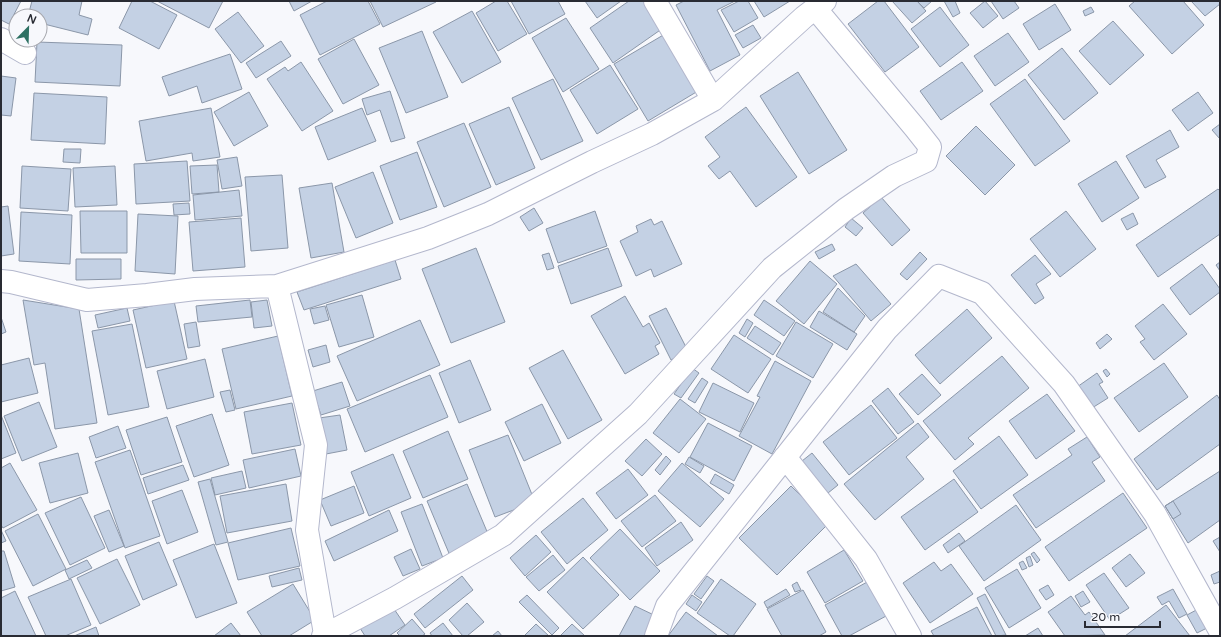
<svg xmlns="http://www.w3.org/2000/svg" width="1221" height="637" font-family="'Varela Round',sans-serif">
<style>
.building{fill:#c4d1e4;stroke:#8b97a9}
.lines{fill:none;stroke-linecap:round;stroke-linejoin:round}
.minor-casing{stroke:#b3b7cc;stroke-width:24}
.minor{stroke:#fff;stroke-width:22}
</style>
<rect width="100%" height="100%" fill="#f7f8fc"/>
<path class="building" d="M1,1H21L9,24L1,20Z
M32,1H82L79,15L92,19L88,35L40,23V16H28Z
M132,1H150L177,15L159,49L119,28Z
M157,1H223L209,28Z
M289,1H312L294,11Z
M327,1H368L380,24L320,55L300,15Z
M370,1H435L436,2L383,27Z
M496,1H507L527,34L498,51L476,13Z
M511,1H558L565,14L529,34Z
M585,1H621L597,18Z
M629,1H649L666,26L613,63L590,28Z
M684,1H735L717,10L740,55L710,71L676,5Z
M739,1H748L758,18L734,32L721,10Z
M754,1H790L764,17Z
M878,1H884L919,47L885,72L848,24Z
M892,1H917L926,11L912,23Z
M917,1H932L924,8Z
M944,1H955L960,13L953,17Z
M985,1L998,16L983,28L970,13Z
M991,1H1014L1019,8L1003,19Z
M1135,1H1183L1204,25L1172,54L1129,6Z
M1191,1H1220V4L1205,16Z
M1055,4L1071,30L1039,50L1023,24Z
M940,7L969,45L940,67L911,29Z
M1091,7L1094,12L1085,16L1083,11Z
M472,11L501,62L462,83L433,32Z
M238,12L264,46L241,63L215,29Z
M566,18L599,69L563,92L532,38Z
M1113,21L1144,55L1110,85L1079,51Z
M753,25L761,38L743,48L735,35Z
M422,31L448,97L406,113L379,48Z
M1008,33L1029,62L995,86L974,56Z
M665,34L698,91L648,121L614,64Z
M354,39L379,85L343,104L318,59Z
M281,41L291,56L256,78L246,63Z
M37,42L122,45L120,86L35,82Z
M1062,48L1098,93L1064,120L1028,75Z
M230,54L242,89L202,103L197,86L169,96L162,77Z
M301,62L333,111L302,131L267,79L285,67L288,71Z
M962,62L983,91L941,120L920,91Z
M610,65L638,109L597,134L570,90Z
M798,72L847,150L809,174L760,96Z
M1,76L16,78L11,116L1,115Z
M553,79L583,141L541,160L512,98Z
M1025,79L1070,141L1035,166L990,104Z
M390,91L405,138L391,142L380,110L367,115L362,99Z
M249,92L268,126L234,146L214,112Z
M1198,92L1213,113L1188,131L1172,110Z
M34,93L107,97L105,144L31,140Z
M509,107L535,168L496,185L469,124Z
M746,107L797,177L756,207L730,171L719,179L708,166L720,157L705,137Z
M211,108L220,157L193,161L192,153L146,161L139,121Z
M362,108L376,141L328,160L315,127Z
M464,123L491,187L444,207L417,142Z
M1220,124V139L1212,130Z
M976,126L1015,165L985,195L946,156Z
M1170,130L1179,147L1156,160L1166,177L1145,188L1126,156Z
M64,149H81L80,163L63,162Z
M417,152L437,207L400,220L380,166Z
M237,157L242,186L222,189L217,160Z
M187,161L190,201L136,204L134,164Z
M1116,161L1139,198L1102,222L1078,184Z
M217,165L219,192L192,194L190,166Z
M22,166L71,169L68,211L20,208Z
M115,166L117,205L75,207L73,168Z
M373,172L393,223L356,238L335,187Z
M282,175L288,248L251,251L245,177Z
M332,183L344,252L311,258L299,188Z
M1218,189L1220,191V234L1158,277L1136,245Z
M239,190L242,216L195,220L193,195Z
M881,197L910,230L892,246L863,213Z
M189,203L190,214L174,215L173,204Z
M8,206L14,254L1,256V207Z
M534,208L543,223L529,231L520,217Z
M80,211H127V253H81Z
M595,211L607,246L558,263L546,229Z
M1066,211L1096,249L1060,277L1030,239Z
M21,212L72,215L70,264L19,261Z
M1133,213L1138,224L1127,230L1121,219Z
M138,214L178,216L175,274L135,271Z
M241,218L245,267L193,271L189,222Z
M851,218L863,228L856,236L845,227Z
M651,219L654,225L662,221L682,264L654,277L651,269L636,276L620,241L638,232L636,226Z
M832,244L835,250L819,259L815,252Z
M476,248L505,322L451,343L422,269Z
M608,248L622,286L571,304L558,266Z
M920,252L927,259L907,280L900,274Z
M549,253L554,268L547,270L542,255Z
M1035,255L1051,274L1036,284L1044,298L1035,304L1011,275Z
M76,259H121V279L76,280Z
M395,260L401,279L304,310L297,292Z
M810,261L837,284L804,324L776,301Z
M1220,262V271L1216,265Z
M856,264L891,304L871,321L833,276Z
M1202,264L1220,289V292L1190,315L1170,288Z
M838,288L865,316L854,332L823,312Z
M362,295L374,337L339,347L326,305Z
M625,296L643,327L649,323L660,343L655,346L659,354L625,374L591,316Z
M23,300L79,309L97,423L55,429L45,363L34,365Z
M250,300L252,317L198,322L196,306Z
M267,300L272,326L254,328L251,302Z
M764,300L795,321L784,336L754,315Z
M174,301L187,359L146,368L133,310Z
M1163,304L1187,334L1154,360L1140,342L1145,339L1135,326Z
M325,306L329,320L314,324L310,309Z
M127,308L130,321L98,328L95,315Z
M666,308L688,351L671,360L649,316Z
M967,309L992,338L940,384L915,355Z
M819,311L857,334L847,350L810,327Z
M1,317L6,332L1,334Z
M747,319L753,323L745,337L739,333Z
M420,320L440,365L357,401L337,356Z
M196,322L200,346L188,348L184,324Z
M796,322L833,344L813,378L776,356Z
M132,324L149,407L108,415L92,331Z
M755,326L781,343L773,355L747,338Z
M1107,334L1112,339L1100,349L1096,343Z
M734,335L771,359L748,393L711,369Z
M278,336L292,396L236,409L222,349Z
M326,345L330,362L313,367L308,350Z
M563,350L602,420L568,439L529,368Z
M1002,356L1029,388L968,438L974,444L955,460L923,421Z
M29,358L38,393L1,402V365Z
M205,359L214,397L167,409L157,371Z
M470,360L491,410L459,423L439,373Z
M775,361L811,381L772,454L739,436L760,397L757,396Z
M1164,363L1188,397L1139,432L1114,398Z
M692,368L699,373L681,398L674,394Z
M1106,369L1110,374L1107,377L1103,371Z
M1097,373L1103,382L1099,384L1108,398L1092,408L1077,387Z
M922,374L941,395L918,415L899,394Z
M430,375L448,417L365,452L347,409Z
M702,378L708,382L695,403L688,399Z
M342,382L350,406L321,415L313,391Z
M713,383L754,403L740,432L699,412Z
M888,388L914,422L898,434L872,401Z
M230,390L235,410L226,412L220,392Z
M1047,394L1075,431L1036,459L1009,421Z
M1217,395L1220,400V444L1157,490L1134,459Z
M680,399L706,419L679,453L653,433Z
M39,402L57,447L22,461L4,416Z
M292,403L301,445L252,454L244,412Z
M542,404L561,443L524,461L505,422Z
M871,405L897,438L849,475L823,442Z
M212,414L229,465L194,477L176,426Z
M1,415L16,453L1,459Z
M340,415L347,450L326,454L319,418Z
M167,417L182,462L141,475L126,430Z
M708,423L752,446L734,481L690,457Z
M918,423L929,437L906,457L924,479L875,520L844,484Z
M118,426L126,448L96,458L89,437Z
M448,431L468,479L423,498L403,451Z
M508,435L535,502L495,517L469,450Z
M999,436L1028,475L981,509L953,471Z
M1087,437L1100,457L1092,462L1105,481L1036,528L1013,495L1072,455L1068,449Z
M646,439L662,454L642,476L625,461Z
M295,449L301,476L249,488L243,460Z
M130,450L160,536L125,548L95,462Z
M78,453L88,493L50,503L39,463Z
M812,453L838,485L828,493L802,461Z
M393,454L411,498L369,516L351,472Z
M666,456L671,461L660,475L655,470Z
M689,457L704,466L700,473L685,464Z
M10,463L37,510L3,528L1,525V468Z
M682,463L724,499L700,527L658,491Z
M183,465L189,480L148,494L143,478Z
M628,469L648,495L616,519L596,493Z
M242,471L246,488L215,495L211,478Z
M1220,471V520L1188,543L1165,506Z
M715,474L734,485L729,494L710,483Z
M210,479L228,542L216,545L198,482Z
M954,479L978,512L925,550L901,517Z
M286,484L292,521L227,533L220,496Z
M467,484L491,541L451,558L427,501Z
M354,486L364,513L331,526L320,500Z
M791,486L829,523L777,575L739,538Z
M182,490L198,532L167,544L152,501Z
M1123,493L1147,528L1069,581L1045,547Z
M655,495L676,521L642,547L621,521Z
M81,497L105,548L70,565L45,513Z
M583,498L608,530L567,564L541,532Z
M1173,501L1181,514L1173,519L1165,506Z
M422,504L443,558L422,566L401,512Z
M1016,505L1041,540L984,581L959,546Z
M109,510L124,546L109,552L94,516Z
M389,510L398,531L334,561L325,541Z
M38,514L66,569L33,586L5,531Z
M681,522L693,540L657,566L645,548Z
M291,528L300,566L238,580L228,543Z
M620,529L660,571L630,600L590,558Z
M1,530L6,541L1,543Z
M959,533L965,541L948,553L943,545Z
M536,535L551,552L525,576L510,558Z
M1220,537V552L1213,541Z
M159,542L177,585L143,600L125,556Z
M214,544L237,603L196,618L173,560Z
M411,549L420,569L403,576L394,557Z
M844,550L863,581L825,603L807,572Z
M1,551H4L15,587L1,591Z
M1034,552L1040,560L1037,563L1031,554Z
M1130,554L1145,573L1126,587L1112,568Z
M553,555L565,570L539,591L526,577Z
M1030,556L1033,565L1029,567L1026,558Z
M583,557L619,595L583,629L547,592Z
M117,559L140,605L100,624L77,578Z
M87,560L92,568L69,579L65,570Z
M1023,561L1027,568L1022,570L1019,563Z
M934,562L941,571L951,564L973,594L930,623L903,583Z
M299,568L302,580L272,587L269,576Z
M1017,569L1041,608L1009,628L985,588Z
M1220,571V582L1214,584L1211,575Z
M1104,573L1129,608L1110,620L1086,585Z
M462,576L473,590L425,628L414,614Z
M707,576L714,581L701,599L694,594Z
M71,579L91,625L65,636H46L28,597Z
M721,579L756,604L733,636H730L697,613Z
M869,581L888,615L849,636H842L825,605Z
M797,582L801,590L795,592L792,585Z
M293,584L315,620L289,636H262L247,612Z
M1048,585L1054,595L1046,600L1039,590Z
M786,589L790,595L767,608L764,602Z
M1173,589L1187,614L1179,618L1169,601L1162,605L1157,597Z
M803,590L826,632L819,636H782L767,609Z
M15,591L36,636H1V598Z
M1083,591L1090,602L1081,607L1075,596Z
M985,594L1006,635L996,636L977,598Z
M527,595L559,628L552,635L519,602Z
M692,595L702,602L696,611L686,604Z
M1071,596L1085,615L1089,612L1105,635L1065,636L1048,612Z
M467,603L484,622L467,636H463L449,620Z
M1166,605L1190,636H1125Z
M392,606L405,625L389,636H365L360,628Z
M635,606L656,616L646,636H619Z
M977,607L992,636H934L931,631Z
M1200,608L1209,627L1197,633L1187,615Z
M686,612L718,636H668Z
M412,619L425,634L422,636H400L397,633Z
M231,623L241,636H214Z
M443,623L453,636H432L430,633Z
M536,624L549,636H524Z
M572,624L585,636H560Z
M96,627L99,636H74Z
M1038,628L1043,636H1025Z
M498,631L502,636H492Z"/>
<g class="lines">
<defs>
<path id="minor" d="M655,1L713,100
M1,39L25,53
M1,281L11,282L87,300L147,295L195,289L277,286L428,238L488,214L592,162L652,134L713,100L804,17L825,1
M277,286L316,445L307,530L325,634L327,636
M785,457L866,559L910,636
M323,636L395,598L503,535L638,414L772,268L846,209L894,176L926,161L930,147L915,128L815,8
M656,636L667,606L887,329L939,276L982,293L1064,384L1155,514L1220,631"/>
</defs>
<use href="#minor" class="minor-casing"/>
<use href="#minor" class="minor"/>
</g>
<rect width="1221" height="637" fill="none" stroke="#292b33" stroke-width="4"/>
<g transform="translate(28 28) rotate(23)"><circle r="19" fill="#f7f8fc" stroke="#a5a6ac"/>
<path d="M0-3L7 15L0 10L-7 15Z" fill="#2e7163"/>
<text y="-6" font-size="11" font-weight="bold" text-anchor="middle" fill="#292b33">N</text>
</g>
<path d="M1085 621v6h75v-6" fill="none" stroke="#292b33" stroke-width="2"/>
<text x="1091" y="621" font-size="12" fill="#292b33" stroke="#f7f8fc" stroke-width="3" paint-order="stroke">20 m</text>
</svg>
